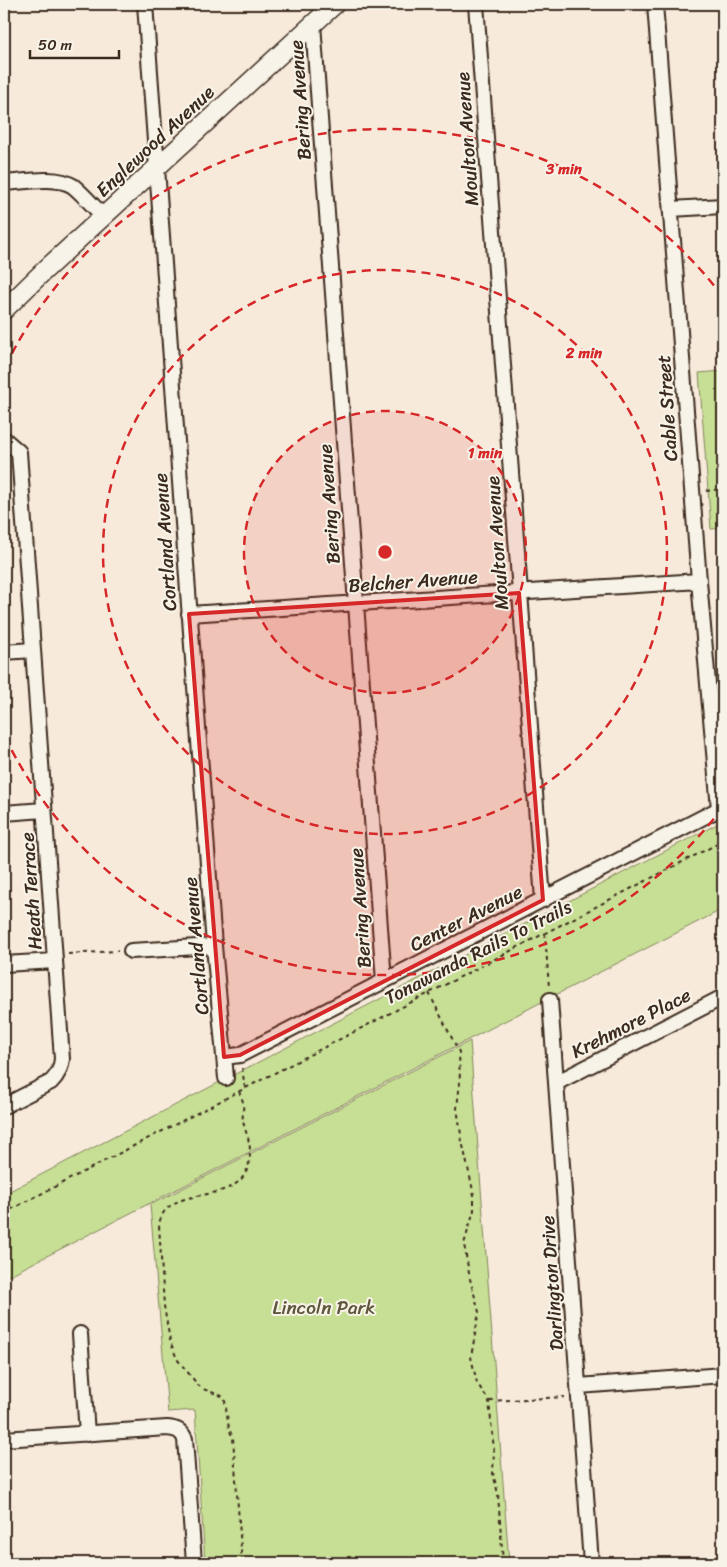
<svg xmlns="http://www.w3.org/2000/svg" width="727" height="1567" font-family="Sriracha,sans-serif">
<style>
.green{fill:#c7df95;stroke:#81845a}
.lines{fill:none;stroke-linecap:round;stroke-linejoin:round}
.minor-casing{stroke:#3b2a1e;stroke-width:18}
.tertiary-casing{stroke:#3b2a1e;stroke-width:21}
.path{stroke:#3b2a1e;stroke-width:2;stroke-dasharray:4 4;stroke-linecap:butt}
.minor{stroke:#f7f3e8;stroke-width:14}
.tertiary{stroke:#f7f3e8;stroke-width:18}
.marked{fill:#d62828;fill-opacity:0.2;stroke:#d62828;stroke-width:4;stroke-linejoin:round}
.ring{fill:none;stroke:#d62828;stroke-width:2.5;stroke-dasharray:9 6}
.labels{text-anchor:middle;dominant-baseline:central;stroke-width:4;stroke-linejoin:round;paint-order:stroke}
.street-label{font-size:19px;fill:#3b2a1e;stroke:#f7f3e8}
.park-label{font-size:19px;fill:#5e573c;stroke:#f7f3e8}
.centre{fill:#d62828;stroke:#f7f3e8;stroke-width:2.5}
.ring-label{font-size:15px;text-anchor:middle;font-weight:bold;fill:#d62828;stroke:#f7f3e8;stroke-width:4;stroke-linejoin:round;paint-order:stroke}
</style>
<rect width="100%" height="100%" fill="#f7eadb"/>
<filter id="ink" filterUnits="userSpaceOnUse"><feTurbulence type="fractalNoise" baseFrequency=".02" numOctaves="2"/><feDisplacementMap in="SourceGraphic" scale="10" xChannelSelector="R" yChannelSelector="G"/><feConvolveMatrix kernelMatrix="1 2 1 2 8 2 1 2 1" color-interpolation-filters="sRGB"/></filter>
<g filter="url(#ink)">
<path class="green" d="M723,371V528L711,529L699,373Z
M723,821V909L4,1278V1194Z
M470,1041L509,1563H205L195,1410L168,1412L150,1205Z"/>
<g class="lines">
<defs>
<path id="minor" d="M145,4L214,946L226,1078
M476,4L543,900
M655,4L699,581L719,809
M313,24L384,981
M4,183C23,182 57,175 73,186C84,195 94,207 104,217
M671,209L723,206
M4,439L19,452L62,1059C61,1069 58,1075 51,1082L4,1106
M189,614L699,581
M4,652L33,650
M4,813L44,810
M131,951L214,946
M4,964L55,961
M550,1000L591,1563
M224,1057L240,1055L723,807
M556,1083L723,997
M80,1334L87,1434
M579,1386L723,1375
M4,1439L167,1428C176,1429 181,1430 185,1439L194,1563"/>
<path id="tertiary" d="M4,310L46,269L335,4"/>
</defs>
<use href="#minor" class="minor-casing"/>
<use href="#tertiary" class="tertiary-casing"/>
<path class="path" d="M706,491L723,489
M545,933L549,988
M68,954L118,951
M429,993L459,1052L460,1082L457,1108L462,1141L474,1195V1210L464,1244L470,1279L479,1312L471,1357L477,1383L489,1401L494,1450L493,1473L498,1494L503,1563
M242,1068L245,1088
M239,1091C240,1095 242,1098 243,1102C244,1108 242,1115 243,1121C245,1131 250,1140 250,1151C251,1215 166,1177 159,1225L164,1306L170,1341L177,1359L198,1385L203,1389L222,1396L225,1401L229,1429L233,1438L242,1563
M4,1213L723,841
M490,1401L565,1397"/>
<use href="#minor" class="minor"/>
<use href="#tertiary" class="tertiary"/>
</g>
</g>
<path class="marked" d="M519,593L543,900L240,1055L224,1057L189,614Z"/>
<circle cx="385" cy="552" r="141" fill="#d62828" fill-opacity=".12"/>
<g class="ring">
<circle cx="385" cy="552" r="141"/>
<circle cx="385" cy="552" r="282"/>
<path d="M723 807A423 423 0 0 1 5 737M5 367A423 423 0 0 1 723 297"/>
</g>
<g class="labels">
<g class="street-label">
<text transform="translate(300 100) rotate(-94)">Bering Avenue</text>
<text transform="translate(467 139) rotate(-94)">Moulton Avenue</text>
<text transform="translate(155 141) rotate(-43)">Englewood Avenue</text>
<text transform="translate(667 408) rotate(-94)">Cable Street</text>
<text transform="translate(329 504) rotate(-94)">Bering Avenue</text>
<text transform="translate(165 542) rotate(-94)">Cortland Avenue</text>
<text transform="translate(497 543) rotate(-94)">Moulton Avenue</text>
<text transform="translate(413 581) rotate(-4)">Belcher Avenue</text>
<text transform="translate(31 891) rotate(-94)">Heath Terrace</text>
<text transform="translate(360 908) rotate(-94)">Bering Avenue</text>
<text transform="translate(466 918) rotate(-27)">Center Avenue</text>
<text transform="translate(196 946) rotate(-95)">Cortland Avenue</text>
<text transform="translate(478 952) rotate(-27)">Tonawanda Rails To Trails</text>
<text transform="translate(631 1023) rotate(-27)">Krehmore Place</text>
<text transform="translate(552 1283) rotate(-94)">Darlington Drive</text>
</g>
<g class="park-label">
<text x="324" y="1307">Lincoln Park</text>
</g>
</g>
<circle cx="385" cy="552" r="8" class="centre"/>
<g class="ring-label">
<text x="564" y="174">3 min</text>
<text x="584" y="358">2 min</text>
<text x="485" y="458">1 min</text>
</g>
<rect width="727" height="1567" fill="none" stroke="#f7f3e8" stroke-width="20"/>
<rect x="10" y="10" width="707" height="1547" fill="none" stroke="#3b2a1e" stroke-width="2" filter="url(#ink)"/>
<path d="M30 50v8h89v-8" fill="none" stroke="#3b2a1e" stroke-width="2.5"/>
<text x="38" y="50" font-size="15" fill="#3b2a1e" stroke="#f7f3e8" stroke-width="4" paint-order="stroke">50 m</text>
</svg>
